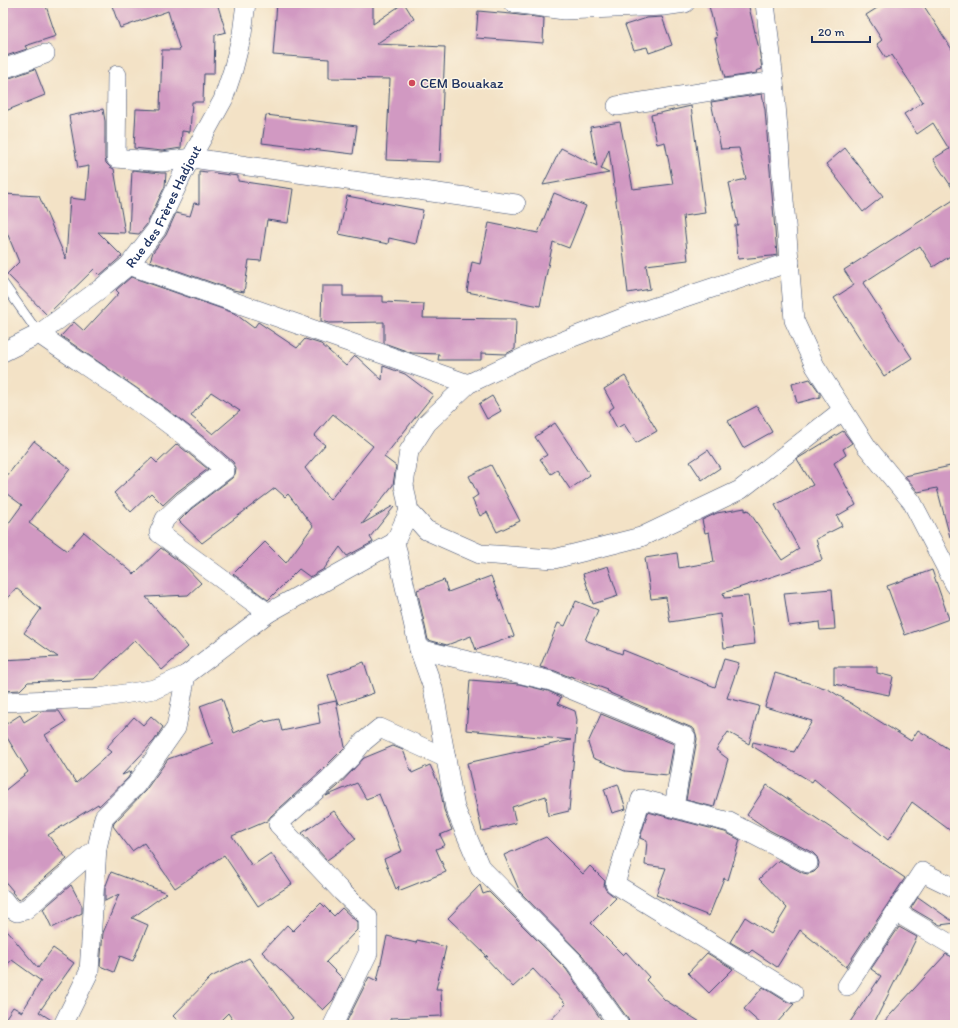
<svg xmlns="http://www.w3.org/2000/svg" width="958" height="1028" font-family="Itim,sans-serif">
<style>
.building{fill:#d199c2;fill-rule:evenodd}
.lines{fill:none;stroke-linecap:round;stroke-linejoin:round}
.service-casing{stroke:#3b4a6e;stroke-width:10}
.minor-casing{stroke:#3b4a6e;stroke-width:20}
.service{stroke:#fff;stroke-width:9}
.minor{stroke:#fff;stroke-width:19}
.poi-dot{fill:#d1495b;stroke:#fcf5e5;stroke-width:1.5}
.labels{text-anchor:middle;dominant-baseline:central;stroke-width:3;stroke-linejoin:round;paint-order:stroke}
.poi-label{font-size:14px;fill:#1b2f5e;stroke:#fcf5e5;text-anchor:start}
.street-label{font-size:14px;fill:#1b2f5e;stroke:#fcf5e5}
</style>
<rect width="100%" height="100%" fill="#fcf5e5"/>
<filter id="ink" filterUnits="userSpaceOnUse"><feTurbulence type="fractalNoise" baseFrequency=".025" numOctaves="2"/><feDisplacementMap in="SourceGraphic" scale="8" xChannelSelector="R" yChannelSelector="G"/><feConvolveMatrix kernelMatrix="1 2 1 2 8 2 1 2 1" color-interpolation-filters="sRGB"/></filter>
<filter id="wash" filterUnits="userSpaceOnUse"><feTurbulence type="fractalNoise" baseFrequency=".012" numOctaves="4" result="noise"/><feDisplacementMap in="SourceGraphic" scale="16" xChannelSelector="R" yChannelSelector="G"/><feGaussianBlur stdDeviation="0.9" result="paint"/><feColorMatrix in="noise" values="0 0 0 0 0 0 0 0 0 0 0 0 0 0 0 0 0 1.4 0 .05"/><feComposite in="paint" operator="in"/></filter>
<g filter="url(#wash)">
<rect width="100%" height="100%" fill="#f3e2c6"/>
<g id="blocks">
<path class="building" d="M3,3H45L56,36L25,46L27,49L3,57Z
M111,3H217L226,32L215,35L214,74H204L203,102H192L190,132L182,131L181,148L162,151L134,148L136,109L160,110L162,50H180L168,11L120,28Z
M277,3H373V24L404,3L414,19L376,44L445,47L440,162L386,160L390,79L329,78V59L273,55Z
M724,3H748L759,49L762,69L756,71L757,73L725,78L715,38H717L709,6Z
M885,3H922L955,54V192L933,159L949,149L933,123L917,134L904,114L923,102L892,55L886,58L877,44L882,40L866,15Z
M478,11L511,14L544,18L543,43L476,38Z
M662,17L672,45L649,53L647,47L634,50L625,25L647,18Z
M35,69L45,95L3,112V80L7,79Z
M762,94L765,110L777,255L772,256L738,259L735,225H738L729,183L746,179L739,148L721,149L711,102Z
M691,106L705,213L683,216L688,260L646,265L650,289L628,293L620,224H619L609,149L601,169L609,173L543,185L561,148L597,166L590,127L620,122L633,189L673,184L665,142L657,144L651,115Z
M103,109L105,121V158L106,163L110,167L114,169L125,233L98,232L122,256L100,275L94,269L47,315L7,274L19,262L3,223V194L39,196L66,259L70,198L86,200L89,166L78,168L69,116Z
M266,115L357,126L353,154L262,143Z
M845,148L883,196L863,212L826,164Z
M132,170L161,173H166L165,186L147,224L139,234L129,233Z
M199,171L238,176V181L293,189L288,223L267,220L261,261L249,260L244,292L233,290L150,261L153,252L166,235L176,213L190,216L194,203L199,204Z
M554,193L586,206L569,248L553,242L540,306L467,292L472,262L480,264L489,223L538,233Z
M347,196L423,210L416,244L389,238L388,244L339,234Z
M955,199V253L933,267L920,246L863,283L912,358L884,376L834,298L854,285L844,270Z
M131,277L234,313L254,328L258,322L297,348L305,339L321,344L346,366L355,356L357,357L382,380L383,366L405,374L433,395L384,457L396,466L393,485L362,524L393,506L394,507L370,537L373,542L347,556L340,547L324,569L310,577L299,569L268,600L233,574L265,542L286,563L313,526L288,494L285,497L275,488L202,543L179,521L191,509L232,478L235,474L236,468L233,462L210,442L164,407L61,336L74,322L84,331L119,293L116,290ZM211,392L240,411L213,434L191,416ZM333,414L373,446L330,500L305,468L325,445L314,436Z
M322,286H343V296H383V302L424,304L423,318L516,319L515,349L506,354L481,353V360H438L439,354L412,353L384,343V322L329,323L321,321Z
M625,376L657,431L636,443L624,424L617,428L608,411L614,407L604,389Z
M810,379L820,393V397L797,403L792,384Z
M492,396L501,411L487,419L479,404Z
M757,406L772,432L743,448L728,421Z
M555,423L590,475L570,489L557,470L551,474L540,459L547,455L535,437Z
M843,431L852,443L843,449L846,455L834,463L856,505L837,516L842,526L816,539L822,560L723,593L724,598L748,596L755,644L724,648L720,614L670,622L666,597L651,599L645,558L677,553L679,568L714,562L709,532L705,533L702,520L717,513L745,508V511L748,510L782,560L799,549L775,505L813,485L797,459Z
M34,441L70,469L29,523L67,551L84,532L134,574L161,548L184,565L201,583L188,595L146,597L188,647L162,670L135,640L94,679L28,682L20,690L3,691V660L58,657L24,633L41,609L16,588L3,603V531L22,505L3,491V481Z
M177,444L208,469L177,492L163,505L151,493L131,512L114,493L152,458L157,463Z
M708,450L720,468L702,480L690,462Z
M491,465L520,521L497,532L487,512L480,516L472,499L478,495L469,476Z
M955,465V536L950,537L937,488L918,492L905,476Z
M608,566L618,596L593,604L583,574Z
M932,570L949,619L905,635L887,586Z
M491,576L514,636L476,650L471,636L447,645L428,640L417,590L444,580L448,592Z
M832,589L835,629L820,630L819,622L789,626L784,593Z
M576,601L598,610L585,640L622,654L623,650L715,687L724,659L739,663L727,698L759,706L749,744L728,732L716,750L728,759L714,807L686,800L697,739L696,734L694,729L690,727L610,693V692L607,691L608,690L570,676V677L555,671L540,667L558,623L565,626Z
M364,662L374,693L338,705L328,675Z
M834,667H877V673L893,677L889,695L834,684Z
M775,673L828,689L911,741L918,730L955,753V834L912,802L888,840L814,779L812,782L752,746L753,742L794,752L812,721L765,707Z
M470,680L519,684L548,691L561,697L558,704L575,711L577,720L569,811L548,816L546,796L512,807L516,823L482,831L467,763L571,740L466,730Z
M222,698L234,733L264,720L265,722L279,719L282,731L320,723L317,705L336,701L345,747L321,771L271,816L267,821L232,836L252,866L271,853L292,884L258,906L224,855L175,888L144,843L132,851L113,826L114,823L145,791L168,759L213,743L200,706Z
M42,711H59L66,722L45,735L68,772H69L76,783L111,752L106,748L134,717L143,725L151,716L163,727L154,741L122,775L132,771L128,778L99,806L98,804L48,835L67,859L19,900L12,892L13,891L3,879V792L28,772L3,731V726L20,715L24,722Z
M601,714L674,744L668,775L625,771L593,758L588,743Z
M393,746L403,750L412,773L430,765L440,787L444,810L452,830L440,835L445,845L436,849L446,872L398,891L399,886L396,889L384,859L402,851L379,794L366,799L357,783L326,796L337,787L364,758Z
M618,784L626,809L612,813L604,789Z
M767,785L905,878L846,967L800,930L777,967L752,950L749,953L730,942L745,917L771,934L787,908L759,879L779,860L803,873L808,874L814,872L818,868L819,863L817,857L813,853L769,830L747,815Z
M334,811L356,839L327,860L302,833Z
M648,812L725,832L740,840L728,880L724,878L709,916L656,895L666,868L645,865L647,841L640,838Z
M546,837L583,874L590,866L605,881L604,886L606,890L616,898L591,923L623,955L626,952L649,977L646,980L665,1000L705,1025H630L628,1019L583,956L520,892L504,855Z
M111,872L167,893L132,918L148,925L133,961L120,956L114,972L100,966L103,933L119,894L105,901V888Z
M71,885L82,906V913L52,928L43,909Z
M480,885L483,894L489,892L566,969L605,1025H546L566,1004L533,969L513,987L484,956L488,957L448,918Z
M918,897L955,923L940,925L911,908Z
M321,903L334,916L342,908L357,922V930L326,962L343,979L333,1000L323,1010L262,952L287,925L293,931Z
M3,926L38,968L53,948L74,963L39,1012L53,1021L52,1025H3V1022L13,1007L22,1012L41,981L12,960L3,968Z
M899,927L917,937L873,1025H848L881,976L871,969Z
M387,936L416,943L417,940L446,947L436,989H441L442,1016L391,1018L387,1025H345L369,977L377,981Z
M707,953L733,969L709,993L688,973Z
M946,954L955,958V1019L951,1025H881Z
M249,958L293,1018L283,1025H236L228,1013L216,1025H182L173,1016L211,977Z
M763,987L787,1002L794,1004L775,1025H762L744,1009Z"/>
</g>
</g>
<g filter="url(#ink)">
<use href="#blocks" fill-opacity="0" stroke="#3b4a6e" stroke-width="1"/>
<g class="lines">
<defs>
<path id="service" d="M3,283L39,334"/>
<g id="minor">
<path d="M513,3L564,10L664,6L685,3"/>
<path d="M765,3L774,81L794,320L815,366L867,447L912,502L955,585"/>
<path d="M3,69L45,54"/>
<path d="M117,75L116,158L162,162L192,158L516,204"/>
<path d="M617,106L774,81"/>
<path d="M790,262L625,317L537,351L468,384L427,423L409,451L404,485L409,511L426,530L480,554L554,559L641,537L740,490L843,410"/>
<path d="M129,265L468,384"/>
<path d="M39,334C102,378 168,418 225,470L184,501L165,519L159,533L268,613"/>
<path id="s1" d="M3,352L39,334L100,289L129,265L156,230L185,169L223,100L233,70L242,34L246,3"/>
<path d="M409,511L395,542L419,649L433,688L455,808L480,867L574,962L619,1025"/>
<path d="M419,649L551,681L686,737L674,807"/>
<path d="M3,702L99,698L155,689L186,675"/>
<path d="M3,899L10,908L17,912L25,910L97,848L104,817L136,785L176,728L186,675L268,613L395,542"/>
<path d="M896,912L955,947"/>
<path d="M847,986L922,872L955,888"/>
<path d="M793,993L615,884L641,799L729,822L808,863"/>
<path d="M63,1025L89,972L97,848"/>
<path d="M333,1025L368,953V917L342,892L278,824L329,779L351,757L363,742L380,728L446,758"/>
</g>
</defs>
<use href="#service" class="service-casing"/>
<use href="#minor" class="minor-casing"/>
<use href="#service" class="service"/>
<use href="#minor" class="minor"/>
</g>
</g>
<circle class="poi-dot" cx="412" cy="83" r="4"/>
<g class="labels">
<g class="poi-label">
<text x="420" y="83">CEM Bouakaz</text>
</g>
<g class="street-label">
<text stroke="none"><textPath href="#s1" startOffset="222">Rue des Frères Hadjout</textPath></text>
</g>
</g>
<rect width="958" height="1028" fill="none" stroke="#fcf5e5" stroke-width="16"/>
<path d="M812 36v6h58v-6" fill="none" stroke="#1b2f5e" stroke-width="2"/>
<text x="818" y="36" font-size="12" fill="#1b2f5e" stroke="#fcf5e5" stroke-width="3" paint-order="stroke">20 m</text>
</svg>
